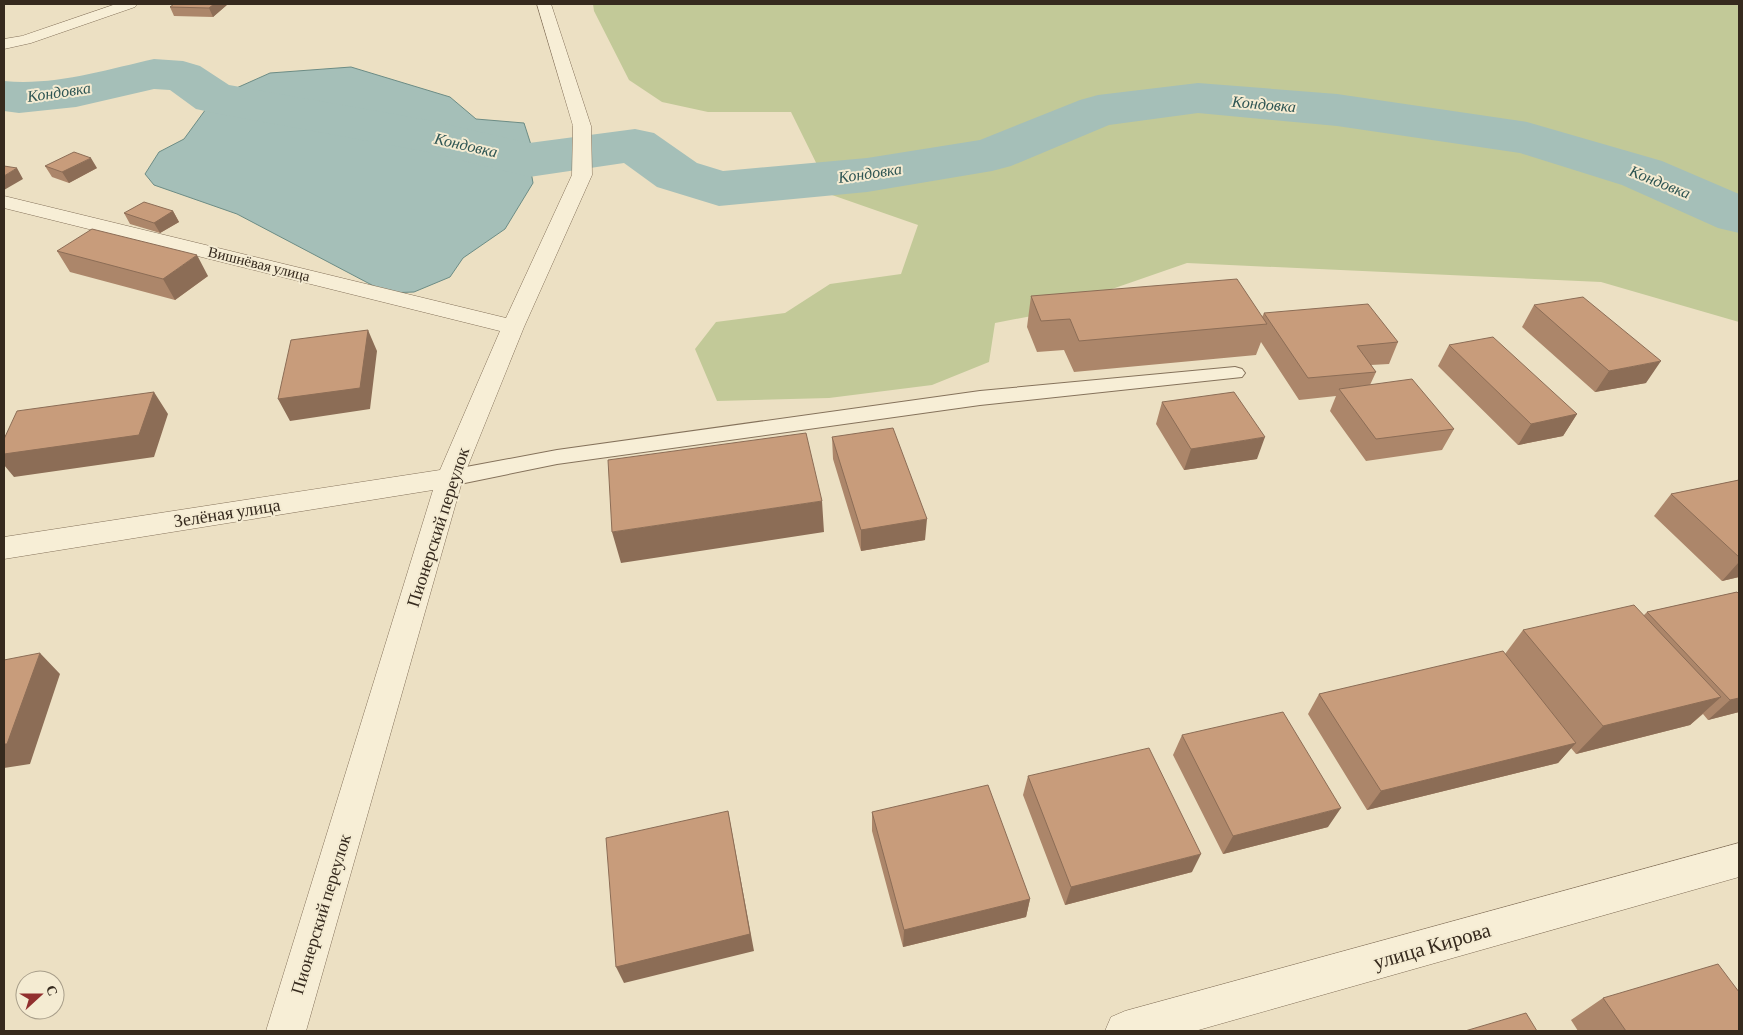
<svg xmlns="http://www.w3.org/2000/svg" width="1743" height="1035" font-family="'Crimson Pro',serif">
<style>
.green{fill:#c2c998}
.water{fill:#a5bfb8;stroke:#6c8c85}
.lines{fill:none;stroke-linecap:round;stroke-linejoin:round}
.river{fill:#a5bfb8;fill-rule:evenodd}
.service-casing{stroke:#85725b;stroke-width:2}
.minor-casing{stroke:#85725b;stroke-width:1}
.tertiary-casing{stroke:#85725b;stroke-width:1}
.service{fill:#f7eed6;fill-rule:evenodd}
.minor{fill:#f7eed6;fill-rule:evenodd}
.tertiary{fill:#f7eed6;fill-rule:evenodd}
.wall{fill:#ac866a}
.shaded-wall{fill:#8c6d56}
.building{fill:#c89c7b;stroke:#8c6d56}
.labels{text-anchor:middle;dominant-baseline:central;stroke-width:4;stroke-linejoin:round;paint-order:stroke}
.far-street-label{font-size:15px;fill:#362a1e;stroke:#f4ebd2}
.far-water-label{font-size:16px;font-style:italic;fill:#2e5553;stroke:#f4ebd2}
.street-label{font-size:18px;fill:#362a1e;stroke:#f4ebd2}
.near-street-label{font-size:21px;fill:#362a1e;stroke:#f4ebd2}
</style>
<rect width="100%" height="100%" fill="#ece0c3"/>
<path class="green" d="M593,4H1739V322L1601,282L1187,263L1037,315L995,323L989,362L932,385L829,398L717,401L695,349L716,322L785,313L830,284L901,274L918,225L832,195L791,112H708L662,102L629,80L594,11Z"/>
<path class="water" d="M351,67L450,97L476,119L524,123L533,151L529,160L533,183L505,229L463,258L450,277L414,292L387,293L237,214L154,185L145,174L159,152L184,139L214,98L270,73Z"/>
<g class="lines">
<path class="river" d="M154,59L183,61L200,66L229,85L428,120L529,143L635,129L654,133L697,163L723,171L867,158L980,140L1080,100L1098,95L1198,83L1337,94L1527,122L1662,161L1739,194V233L1718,228L1622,185L1520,153L1337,126L1198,113L1109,125L1011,166L992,171L867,192L719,206L657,187L624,163L529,177L428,152L214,113L196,109L170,90L154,89L76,107L19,113L4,111V81C54,86 105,70 154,59Z"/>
<defs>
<path id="service" d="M1235,367L1242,369L1245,373L1242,377L980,405L557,464L450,486L442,483L439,478L442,473L450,470L557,450L980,391Z"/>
<path id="minor" d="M116,4H137L135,7L31,43L4,49V39L22,36Z
M537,4H551L591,126L592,175L524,327L463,478L306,1031H266L433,490L4,559V537L440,470L500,331L4,208V196L506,318L572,175L573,126Z"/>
<path id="tertiary" d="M1739,843V877L1195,1031H1105L1111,1017L1125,1011Z"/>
</defs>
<use href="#service" class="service-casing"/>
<use href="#minor" class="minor-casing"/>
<use href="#tertiary" class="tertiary-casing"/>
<use href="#service" class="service"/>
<use href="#minor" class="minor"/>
<use href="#tertiary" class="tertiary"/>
</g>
<path class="wall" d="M228,4L213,17L174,16L170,7Z
M45,166L97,168L69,183L52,177Z
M173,211L179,222L160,233L130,224L124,213Z
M57,251L208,276L175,300L70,272Z
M1031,296L1262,317L1264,313L1398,342L1389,364L1371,365L1376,372L1370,385L1454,429L1442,450L1366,461L1330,411L1336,396L1299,400L1261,342L1256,355L1074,372L1064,350L1037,352L1027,327Z
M1534,305L1646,383L1595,392L1522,327Z
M1449,345L1577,414L1563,436L1518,445L1438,366Z
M1162,402L1257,459L1184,470L1156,424Z
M832,437L925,540L861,551L833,459Z
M1739,480V577L1722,581L1654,516L1671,494Z
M1737,592L1739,712L1708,720L1703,714L1690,725L1576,754L1571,748L1558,763L1367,810L1308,714L1319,694L1505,654L1523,630L1644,615L1647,612Z
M1182,735L1328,827L1223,854L1173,755Z
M1028,776L1192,872L1065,905L1023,795Z
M872,812L1030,899L1026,917L903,947L872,831Z
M1603,998L1739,1031H1578L1571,1020Z"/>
<path class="shaded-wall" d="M214,4H228L213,17L209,8Z
M91,158L97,168L69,183L62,172Z
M17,168L23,179L4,190V176Z
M173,211L179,222L160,233L154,223Z
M197,255L208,276L175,300L163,279Z
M368,330L377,351L370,409L290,421L278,399Z
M1661,361L1646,383L1595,392L1609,371Z
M154,392L168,414L154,457L14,477L4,465V454Z
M1577,414L1563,436L1518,445L1531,424Z
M1265,437L1257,459L1184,470L1191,449Z
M822,501L824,532L621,563L612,532Z
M927,519L925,540L861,551V530Z
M1739,562V577L1722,581Z
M40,653L60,674L30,764L4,768V744Z
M1721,697L1690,725L1576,754L1603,726Z
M1739,698V712L1708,720L1730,700Z
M1576,743L1558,763L1367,810L1381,791Z
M1341,808L1328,827L1223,854L1233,836Z
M728,811L754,951L624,983L616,967Z
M1201,854L1192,872L1065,905L1071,887Z
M1030,899L1026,917L903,947L904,930Z"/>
<path class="building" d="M174,4H214L209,8L170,7Z
M74,152L91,158L62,172L45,166Z
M4,166L17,168L4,176Z
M144,202L173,211L154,223L124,213Z
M92,229L197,255L163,279L57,251Z
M1237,279L1267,324L1079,341L1070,319L1041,321L1031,296Z
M1583,297L1661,361L1609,371L1534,305Z
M1368,304L1398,342L1357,346L1376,372L1308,378L1264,313Z
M368,330L360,388L278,399L291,340Z
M1493,337L1577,414L1531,424L1449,345Z
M1412,379L1454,429L1376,439L1339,389Z
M154,392L139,435L4,454V439L17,411Z
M1234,392L1265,437L1191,449L1162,402Z
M893,428L927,519L861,530L832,437Z
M806,433L822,501L612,532L608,460Z
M1739,480V557L1671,494Z
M1737,592L1739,594V698L1730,700L1647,612Z
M1634,605L1721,697L1603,726L1523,630Z
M1503,651L1576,743L1381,791L1319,694Z
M40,653L7,744H4V660Z
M1283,712L1341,808L1233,836L1182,735Z
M1149,748L1201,854L1071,887L1028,776Z
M988,785L1030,899L904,930L872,812Z
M728,811L750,934L616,967L606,838Z
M1718,964L1739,992V1031H1626L1603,998Z
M1526,1013L1537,1031H1465Z"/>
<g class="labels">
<g class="far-street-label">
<text transform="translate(259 264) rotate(14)">Вишнёвая улица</text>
</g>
<g class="far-water-label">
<text transform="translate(59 92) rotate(-8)">Кондовка</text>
<text transform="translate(1264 104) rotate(5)">Кондовка</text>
<text transform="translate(466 145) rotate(13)">Кондовка</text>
<text transform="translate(870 173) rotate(-8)">Кондовка</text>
<text transform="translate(1660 182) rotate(22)">Кондовка</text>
</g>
<g class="street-label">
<text transform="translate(227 513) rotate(-9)">Зелёная улица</text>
<text transform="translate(438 527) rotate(-72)">Пионерский переулок</text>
<text transform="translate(321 914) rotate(-73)">Пионерский переулок</text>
</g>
<g class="near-street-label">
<text transform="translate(1432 946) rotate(-16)">улица Кирова</text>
</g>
</g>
<rect width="1743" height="1035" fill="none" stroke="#362a1e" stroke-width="10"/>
<g transform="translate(40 995) rotate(69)"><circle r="24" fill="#f4ebd2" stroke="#a89e8a"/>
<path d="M0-4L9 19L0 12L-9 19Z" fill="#912f2e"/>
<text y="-8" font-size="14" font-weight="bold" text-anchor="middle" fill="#362a1e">С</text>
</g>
</svg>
